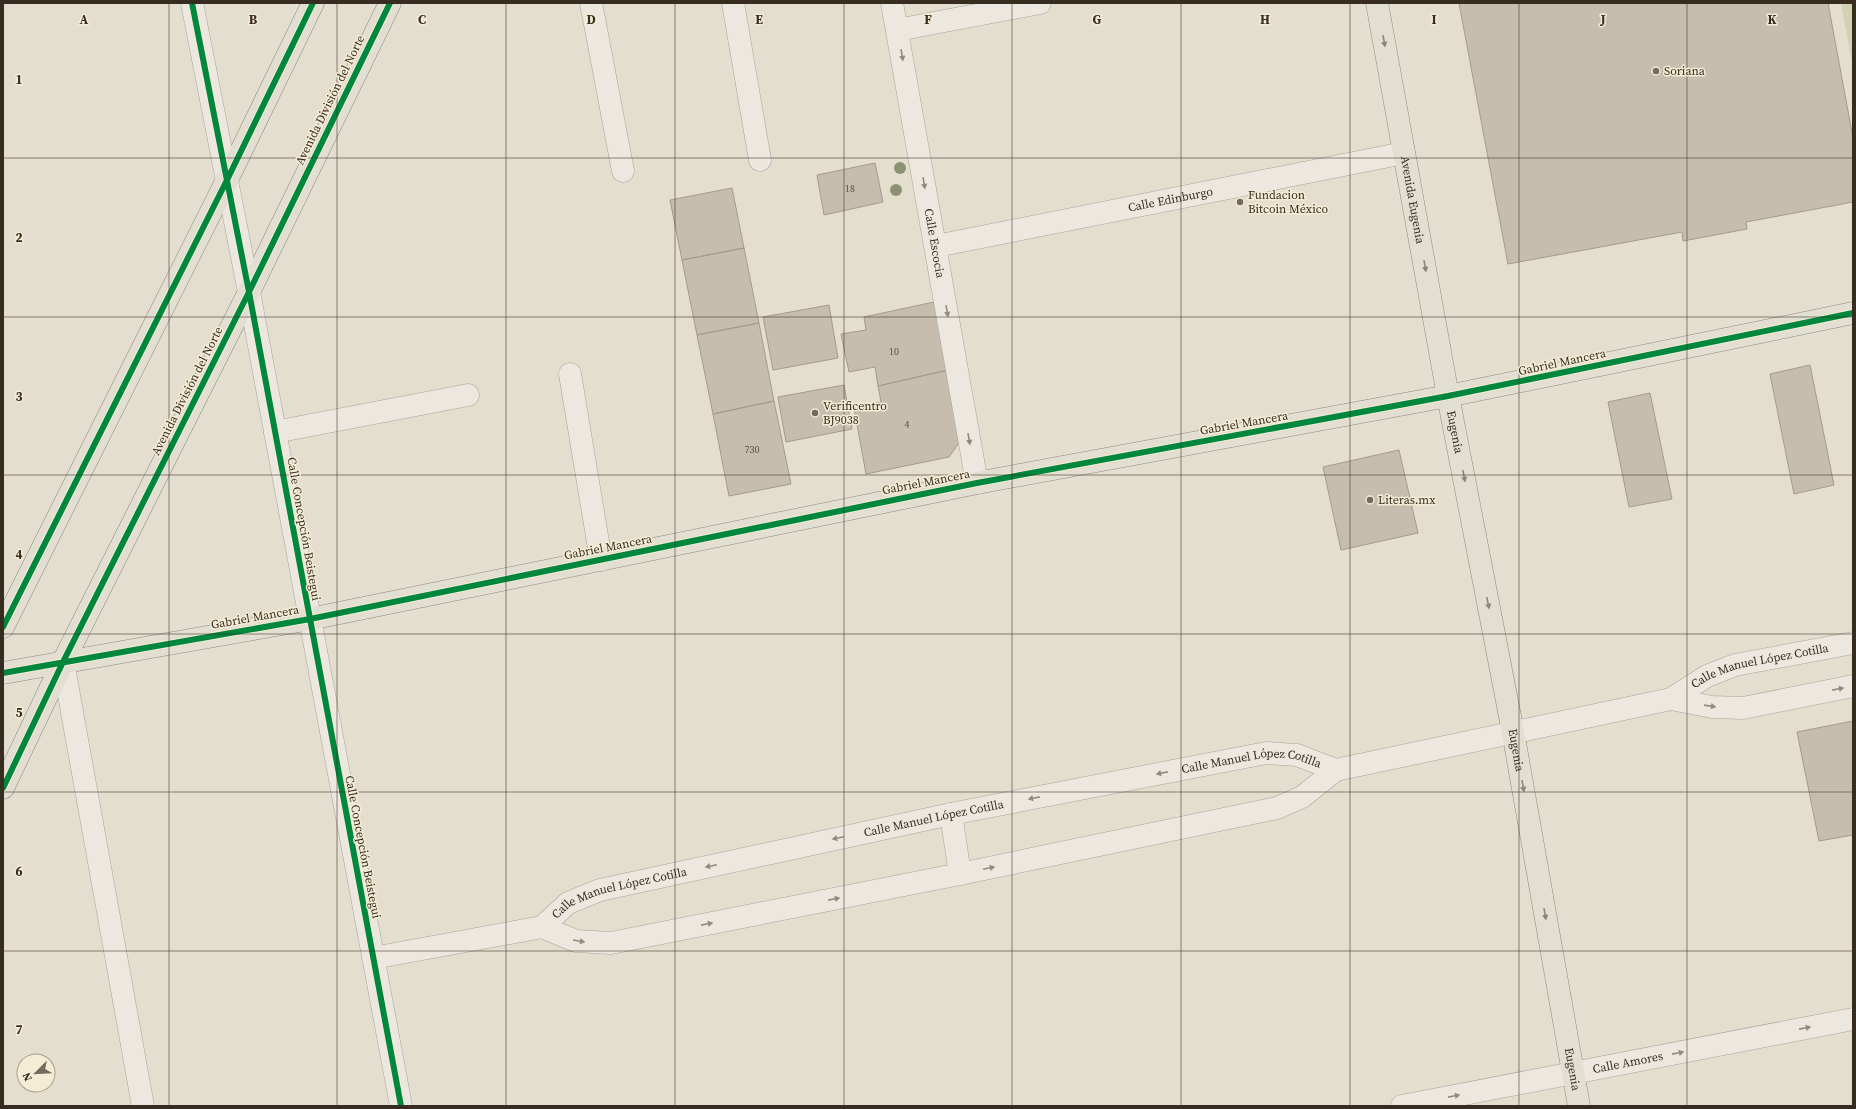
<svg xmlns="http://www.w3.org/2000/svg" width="1856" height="1109" font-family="'Source Serif 4',serif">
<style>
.green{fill:#d2d2b2}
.building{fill:#c7bdaf;stroke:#a49a8e}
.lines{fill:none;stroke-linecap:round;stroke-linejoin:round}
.minor-casing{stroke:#a9a397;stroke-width:23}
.major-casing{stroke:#8f887e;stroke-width:23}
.minor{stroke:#ece8e0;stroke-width:22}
.major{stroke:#e3ded2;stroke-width:22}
.cycleway-casing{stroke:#f4ecd5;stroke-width:8}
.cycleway{stroke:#00873e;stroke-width:6}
.tree{fill:#8d9273}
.oneway{fill:#8d8579}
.oneway2{fill:#928a80}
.grid{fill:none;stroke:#372c20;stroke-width:1;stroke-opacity:0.55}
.poi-dot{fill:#746a5d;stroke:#f4ecd5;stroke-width:1.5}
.labels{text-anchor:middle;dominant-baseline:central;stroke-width:3;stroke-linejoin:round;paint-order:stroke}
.number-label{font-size:10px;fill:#5b5044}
.poi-label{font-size:12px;fill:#372c20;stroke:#f4ecd5;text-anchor:start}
.street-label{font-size:12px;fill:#372c20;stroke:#f4ecd5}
.grid-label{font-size:13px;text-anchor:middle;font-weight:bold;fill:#372c20;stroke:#f4ecd5;stroke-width:3;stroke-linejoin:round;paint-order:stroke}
</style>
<rect width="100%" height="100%" fill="#e4dece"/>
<path class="green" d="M1841,3H1853V68Z"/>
<path class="building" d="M1459,3H1828L1853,138V202L1746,222L1747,229L1683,241L1682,232L1508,264Z
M875,163L883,202L824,215L817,175Z
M732,188L744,248L682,260L670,200Z
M744,248L759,323L697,335L682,260Z
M934,302L948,370L878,386L875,367L849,372L841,334L866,330L864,317Z
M829,305L838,358L773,370L763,317Z
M759,323L774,401L713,414L697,335Z
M1810,365L1834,485L1794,494L1770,374Z
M948,370L961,440L949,457L866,474L854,408L881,402L878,386Z
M844,385L852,429L786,442L778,397Z
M1650,393L1672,499L1629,507L1608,402Z
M774,401L791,484L729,496L713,414Z
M1399,450L1418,533L1341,550L1323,467Z
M1853,721V835L1819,841L1797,732Z"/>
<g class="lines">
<defs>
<g id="minor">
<path d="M192,3L249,292L401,1106"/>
<path d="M591,3L623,171"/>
<path d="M733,3L760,160"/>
<path id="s1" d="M892,3L977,483"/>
<path d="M897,30L1040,3"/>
<path id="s2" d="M936,246L1404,153"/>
<path d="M570,374L601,560"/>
<path d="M275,432L468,395"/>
<path d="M63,662L143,1106"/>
<path d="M1671,699L1712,707L1743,708L1853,686"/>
<path d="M951,814L960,874"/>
<path id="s3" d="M542,927L576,941L611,943L960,874L1277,808L1302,797L1336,770L1671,699L1707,676L1735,665L1853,643"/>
<path id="s4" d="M373,958L542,927L568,903L600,890L951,814L1266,753L1297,755L1336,770"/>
<path id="s5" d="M1402,1106L1853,1019"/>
</g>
<g id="major">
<path id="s6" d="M1377,3L1448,396L1513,732L1579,1106"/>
<path d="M3,627L227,180L313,3"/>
<path d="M3,673L310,619L977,483L1448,396L1853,313"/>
<path d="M3,788L63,662L249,292L390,3"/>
</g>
</defs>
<use href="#minor" class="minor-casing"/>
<use href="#major" class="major-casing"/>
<use href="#minor" class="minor"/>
<use href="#major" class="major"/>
<defs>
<path id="cycleway" d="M192,3L249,292L401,1106
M3,627L227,180L313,3
M3,673L310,619L977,483L1448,396L1853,313
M3,788L63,662L249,292L390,3"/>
</defs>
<use href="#cycleway" class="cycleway-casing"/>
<use href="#cycleway" class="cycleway"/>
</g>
<g class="tree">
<circle cx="900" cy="168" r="6"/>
<circle cx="896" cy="190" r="6"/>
</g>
<defs><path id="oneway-solid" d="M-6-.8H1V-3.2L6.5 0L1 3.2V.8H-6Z"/></defs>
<g class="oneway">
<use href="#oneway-solid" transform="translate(1384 41) rotate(80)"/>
<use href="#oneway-solid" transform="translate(1425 266) rotate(80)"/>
<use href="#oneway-solid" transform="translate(1464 476) rotate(79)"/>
<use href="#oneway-solid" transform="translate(1488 603) rotate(79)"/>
<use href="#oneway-solid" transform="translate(1523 786) rotate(80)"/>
<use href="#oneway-solid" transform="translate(1545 914) rotate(80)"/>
</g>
<g class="oneway2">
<use href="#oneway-solid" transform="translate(902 55) rotate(80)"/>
<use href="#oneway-solid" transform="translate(924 183) rotate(80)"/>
<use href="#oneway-solid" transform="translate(947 311) rotate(80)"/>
<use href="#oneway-solid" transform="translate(969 439) rotate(80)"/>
<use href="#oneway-solid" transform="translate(1838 689) rotate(-11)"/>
<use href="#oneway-solid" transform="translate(1710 706) rotate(8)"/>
<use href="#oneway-solid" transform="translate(1162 773) rotate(169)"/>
<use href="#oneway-solid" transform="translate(1034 798) rotate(169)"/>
<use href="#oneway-solid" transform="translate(838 838) rotate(168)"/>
<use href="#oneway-solid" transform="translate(711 866) rotate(168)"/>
<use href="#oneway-solid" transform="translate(989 868) rotate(-12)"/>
<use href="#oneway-solid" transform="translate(834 899) rotate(-11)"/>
<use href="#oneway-solid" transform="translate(707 924) rotate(-11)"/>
<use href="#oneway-solid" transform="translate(579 941) rotate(10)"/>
<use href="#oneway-solid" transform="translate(1805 1028) rotate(-11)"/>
<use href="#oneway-solid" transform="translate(1678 1053) rotate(-11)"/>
<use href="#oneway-solid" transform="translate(1454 1096) rotate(-11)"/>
</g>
<path class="grid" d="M169,3V1106M337,3V1106M506,3V1106M675,3V1106M844,3V1106M1012,3V1106M1181,3V1106M1350,3V1106M1519,3V1106M1687,3V1106M3,158H1853M3,317H1853M3,475H1853M3,634H1853M3,792H1853M3,951H1853"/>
<g class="poi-dot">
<circle cx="1656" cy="71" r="4"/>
<circle cx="1240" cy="202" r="4"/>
<circle cx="815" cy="413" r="4"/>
<circle cx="1370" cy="500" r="4"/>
</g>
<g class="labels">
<g class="number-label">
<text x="850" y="188">18</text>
<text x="894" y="351">10</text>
<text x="907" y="424">4</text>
<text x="752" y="449">730</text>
</g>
<g class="poi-label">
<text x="1664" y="71">Soriana</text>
<text x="1248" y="195">Fundacion<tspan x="1248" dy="14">Bitcoin México</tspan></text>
<text x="823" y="406">Verificentro<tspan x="823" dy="14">BJ9038</tspan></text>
<text x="1378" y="500">Literas.mx</text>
</g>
<g class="street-label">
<text transform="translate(330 100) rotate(-64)">Avenida División del Norte</text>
<text stroke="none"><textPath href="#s2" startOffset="239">Calle Edinburgo</textPath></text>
<text stroke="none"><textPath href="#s6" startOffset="200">Avenida Eugenia</textPath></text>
<text stroke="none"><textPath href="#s1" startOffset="244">Calle Escocia</textPath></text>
<text transform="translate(1562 362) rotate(-12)">Gabriel Mancera</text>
<text transform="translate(187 391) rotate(-63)">Avenida División del Norte</text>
<text transform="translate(1244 423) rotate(-10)">Gabriel Mancera</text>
<text stroke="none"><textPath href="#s6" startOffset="436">Eugenia</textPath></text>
<text transform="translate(926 482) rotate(-11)">Gabriel Mancera</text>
<text transform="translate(304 529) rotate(80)">Calle Concepción Beistegui</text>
<text transform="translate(608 547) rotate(-11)">Gabriel Mancera</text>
<text transform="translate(255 617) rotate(-10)">Gabriel Mancera</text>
<text stroke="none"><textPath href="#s3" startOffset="1261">Calle Manuel López Cotilla</textPath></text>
<text stroke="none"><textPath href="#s6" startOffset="760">Eugenia</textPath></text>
<text stroke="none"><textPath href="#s4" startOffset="907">Calle Manuel López Cotilla</textPath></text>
<text stroke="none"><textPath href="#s4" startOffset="583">Calle Manuel López Cotilla</textPath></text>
<text transform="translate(363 847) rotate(79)">Calle Concepción Beistegui</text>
<text stroke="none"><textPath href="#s4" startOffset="259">Calle Manuel López Cotilla</textPath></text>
<text stroke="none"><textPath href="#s5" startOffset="230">Calle Amores</textPath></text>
<text stroke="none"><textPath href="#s6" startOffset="1084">Eugenia</textPath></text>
</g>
</g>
<g class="grid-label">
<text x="84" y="24">A</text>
<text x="253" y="24">B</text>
<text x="422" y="24">C</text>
<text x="591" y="24">D</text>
<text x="759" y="24">E</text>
<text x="928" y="24">F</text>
<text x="1097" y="24">G</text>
<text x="1265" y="24">H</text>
<text x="1434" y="24">I</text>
<text x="1603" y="24">J</text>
<text x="1772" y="24">K</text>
<text x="19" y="84">1</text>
<text x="19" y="242">2</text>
<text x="19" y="401">3</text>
<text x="19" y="559">4</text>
<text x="19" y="717">5</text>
<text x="19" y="876">6</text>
<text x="19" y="1034">7</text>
</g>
<rect width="1856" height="1109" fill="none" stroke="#372c20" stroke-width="8"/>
<g transform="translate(36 1073) rotate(246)"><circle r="19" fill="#f4ecd5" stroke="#a89f8d"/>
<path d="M0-3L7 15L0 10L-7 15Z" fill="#746a5d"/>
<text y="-6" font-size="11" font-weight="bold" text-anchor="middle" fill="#372c20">N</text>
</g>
</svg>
